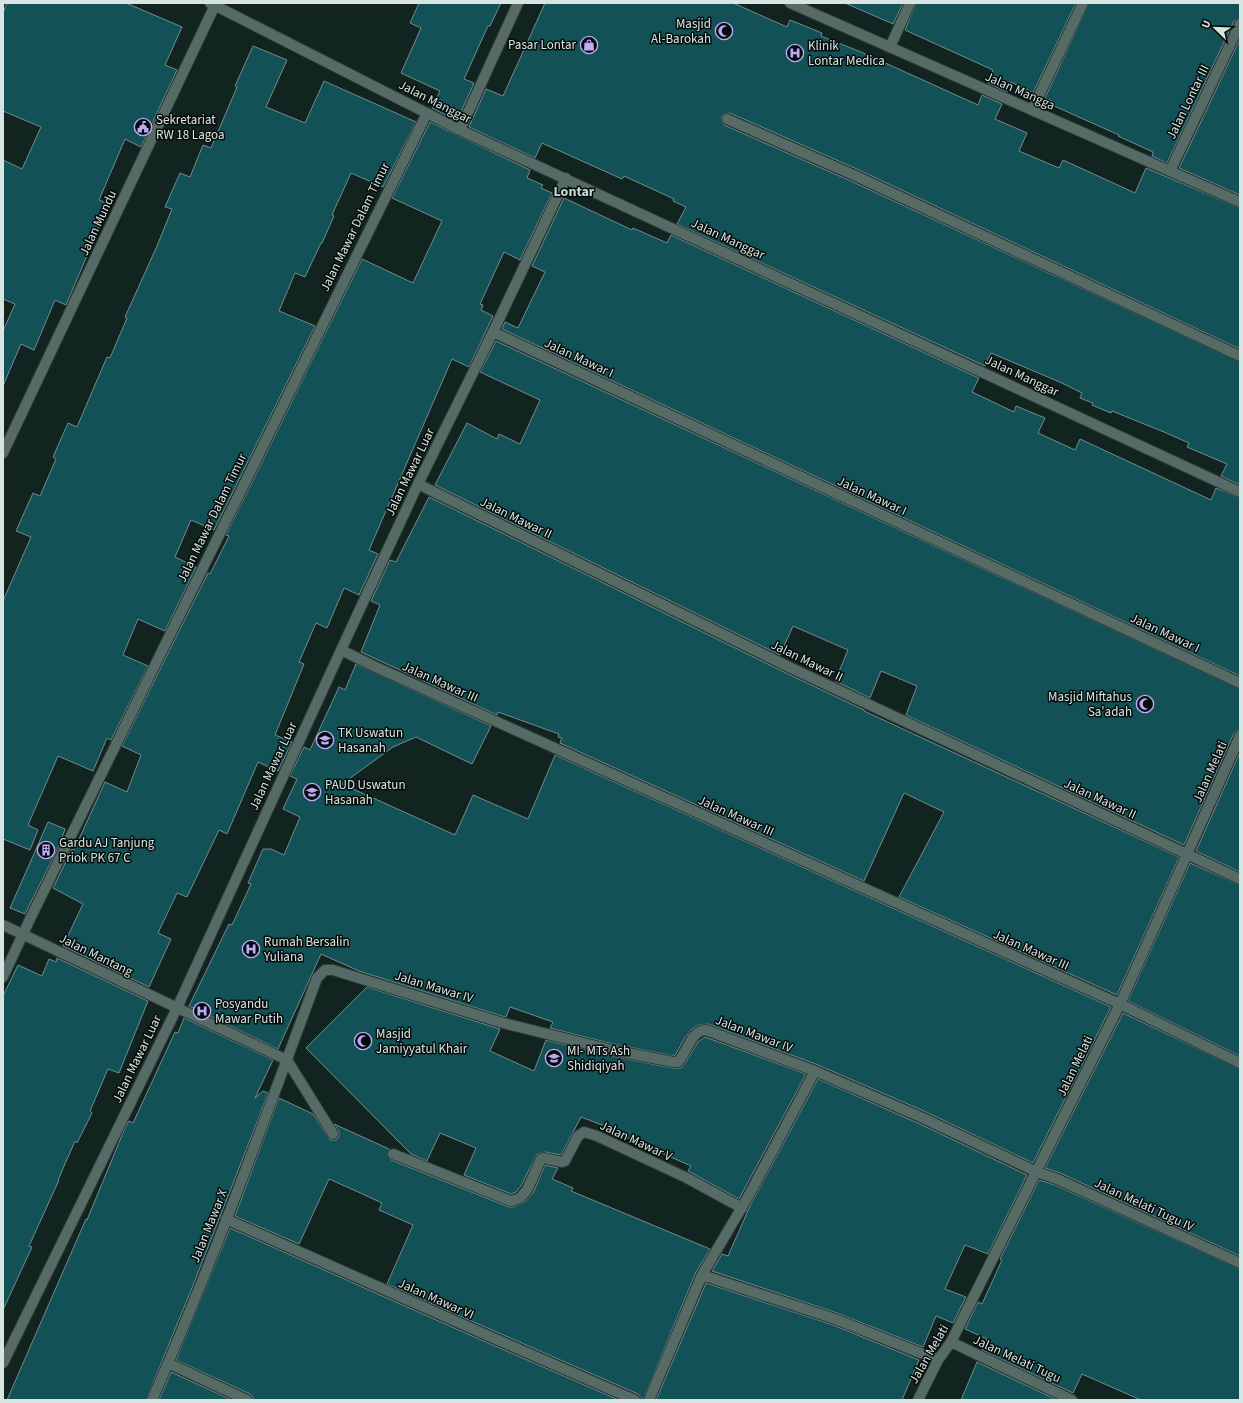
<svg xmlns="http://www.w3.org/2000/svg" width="1243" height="1403" font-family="'Source Sans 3',sans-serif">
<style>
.building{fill:#125156;stroke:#748b8d}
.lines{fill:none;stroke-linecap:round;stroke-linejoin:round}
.service-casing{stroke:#303c39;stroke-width:12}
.minor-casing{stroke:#303c39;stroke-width:12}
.tertiary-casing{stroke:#303c39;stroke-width:12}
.service{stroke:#566b66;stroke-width:10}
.minor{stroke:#566b66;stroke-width:10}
.tertiary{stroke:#566b66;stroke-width:10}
.labels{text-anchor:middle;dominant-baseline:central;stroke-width:3;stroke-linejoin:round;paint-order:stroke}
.poi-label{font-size:13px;fill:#d8e4e1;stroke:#050b0a;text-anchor:start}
.street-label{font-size:13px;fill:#d8e4e1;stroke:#050b0a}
.neighbourhood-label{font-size:14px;font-weight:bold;fill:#c3dad5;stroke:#050b0a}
</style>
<rect width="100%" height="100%" fill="#112420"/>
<path class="building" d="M7,3H126L182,27L165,65L177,70L141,147L125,139L99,200L109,204L66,305L55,300L34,350L21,344L3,386V331L15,304L3,299V160L22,169L41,127L3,111V13Z
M419,3H501L490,26H488L464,79L474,83L457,121L432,108L440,91L401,73L421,28L410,23Z
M545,3H733L787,27L790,20L822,33L821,36L861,52L978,105L982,95L1002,104L995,119L1027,133L1019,151L1059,168L1063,160L1135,193L1146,168L1240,208V349L859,170L730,113L724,114L721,117L722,122L724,125L853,182L1240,362V485L1221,476L1227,464L1187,447L1189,443L1164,432L1112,411L1111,413L1092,405L1093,403L1080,398L1082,393L1062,383L991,353L985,366L677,224L686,207L673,201L674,199L624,176L622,179L542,143L535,158L469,127L486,89L503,96Z
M845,3H903L893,24Z
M916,3H1076L1033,93L1011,82L1007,92L988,83L993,70L905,30Z
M1089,3H1240V18L1234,21L1167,163L1152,156L1153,152L1118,136L1119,135L1052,105L1054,102L1045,98Z
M1240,39V195L1179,168Z
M253,46L287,60L266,107L305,123L324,81L416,122L383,187L351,173L332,215L334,216L322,243H321L305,277L295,273L279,311L315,326L214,530L191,520L175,557L196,567L165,631L138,619L123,655L148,666L111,740L107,738L93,771L58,756L28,825L38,830L30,850L3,839V601L31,537L16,531L33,493L40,496L56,459L53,457L68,423L77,427L107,357L110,358L127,318L125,317L157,246L172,209L165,207L180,173L190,177L203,145L211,148L237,87L235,86Z
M430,122L530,170L527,178L543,185L541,188L552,193L520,260L504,252L480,304L483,305L481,310L493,316L469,367L452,359L369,550L378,554L359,595L344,588L327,628L316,623L299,662L304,664L275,735L292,742L278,771L258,762L227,834L219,830L187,897L177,893L158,933L171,939L149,987L63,946L83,904L53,888L72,849L74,850L105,782L127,792L141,755L122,746L208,573L210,574L229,536L226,535L362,259L413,283L442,221L392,198Z
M564,198L632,230L633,228L667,243L671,235L979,378L972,392L1014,412L1016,406L1045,418L1038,433L1075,450L1080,439L1211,500L1216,488L1240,498V676L502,329L505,322L518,328L545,272L532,266Z
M496,341L1240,689V730L1237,731L1234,733L1184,845L906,715L917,686L881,671L870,698L835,681L848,650L793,626L780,655L435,485L467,423L497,439L499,434L520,444L540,400L480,372Z
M429,497L786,673L864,710V711L1179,857L1117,995L899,897L944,812L904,793L864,881L560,743L562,738L558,737L559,734L498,712L497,715L361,652L380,605L371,601L390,560L396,562Z
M356,664L491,726L472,764L416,737L393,747L342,784L455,835L473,795L528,819L555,755L1111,1007L1033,1163L926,1112L818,1065L708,1024L699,1025L692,1029L684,1039L676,1054L674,1056L609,1043L550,1028L553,1022L510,1007L506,1017H505L359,971L321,954L278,1049L189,1006L229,924L232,925L251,884L248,883L263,849H271L284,855L300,817L283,809L297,779L290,776L304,747L310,750L339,687L345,690Z
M1240,752V872L1196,851Z
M48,822L65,829L60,844L25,914L10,908Z
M1190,863L1240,885V1056L1128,1001Z
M57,958L148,1001L119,1073L108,1069L90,1111L92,1113L77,1143L75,1141L58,1180H59L29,1246L32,1247L3,1310V996L18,965L42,976L49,959L56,962Z
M367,987L500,1029L490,1051L534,1071L546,1040L607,1055L672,1068H681L686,1062L698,1042L705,1037L806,1074L739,1199L688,1171L691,1166L619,1134L620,1132L581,1117L561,1155L545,1152L537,1154L521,1186L516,1192L511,1194L464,1175L476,1148L440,1133L427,1161L411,1154L306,1048Z
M1123,1013L1240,1069V1256L1060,1173L1045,1168Z
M184,1018L273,1060L255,1098L263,1091L268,1093L252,1135L190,1293L146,1400H7L86,1219L87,1220L125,1128L129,1121L133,1123L175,1032L178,1033Z
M818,1079L920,1124L1027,1175L988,1254L965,1245L945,1289L966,1297L953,1323L936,1316L923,1347L837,1313L712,1271L722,1254L728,1256L750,1206Z
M279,1098L313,1114L330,1140H336L339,1137V1131L334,1124L389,1149L387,1155L391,1160L509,1207H513L525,1202L533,1193L545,1165L558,1168L552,1179L573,1188L571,1191L710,1249L696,1272L643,1400L638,1394L387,1284L413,1225L379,1210L382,1203L356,1191L329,1179L299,1244L235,1216Z
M1039,1180L1055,1185L1240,1269V1400H1141L1082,1374L1073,1393L982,1350L987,1339L965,1329L978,1302L982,1304L1002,1260L1000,1259Z
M230,1228L479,1339L619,1400H253V1397L250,1394L176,1360Z
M706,1283L833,1325L919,1360L902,1400H656Z
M977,1362L1057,1400H961Z
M171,1372L232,1400H159Z"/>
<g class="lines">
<defs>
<path id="service" d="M287,1060L333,1134"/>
<path id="minor" d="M890,47L910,3
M1032,110L1083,3
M727,119L856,176L1240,356
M460,130L518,3
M1170,171L1240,24
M493,332L1240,683
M3,453L216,3
M418,484L789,667L1240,879
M341,650L378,668L1120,1004L1240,1063
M3,925L287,1060
M3,977L30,919L427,113
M393,1154L511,1201L520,1198L527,1190L541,1159L544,1158L562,1162L565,1161L578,1136L584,1132L597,1136L687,1178L742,1208
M226,1219L482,1333L635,1400
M702,1275L749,1195L815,1071
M951,1342L1072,1400
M168,1363L247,1400
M152,1400C213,1262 265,1119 317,978L325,970H333L503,1023L608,1049L673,1062H678C687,1053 691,1030 706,1030L815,1071L923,1118L1037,1172L1057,1179L1240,1263
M649,1400L702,1275L835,1319L938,1360
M918,1400L938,1360L951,1342L1120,1004L1240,736"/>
<path id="tertiary" d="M210,3L460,130L1240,492
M790,3L1240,202
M3,1363L177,1008L341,650L418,484L493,332L566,178"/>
</defs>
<use href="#service" class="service-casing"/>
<use href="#minor" class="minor-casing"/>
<use href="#tertiary" class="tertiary-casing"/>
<use href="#service" class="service"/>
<use href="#minor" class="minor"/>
<use href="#tertiary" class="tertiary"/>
</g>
<defs>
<symbol id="mosque-ring" viewBox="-11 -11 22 22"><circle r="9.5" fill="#050b0a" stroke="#bcaaf5" stroke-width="1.5"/><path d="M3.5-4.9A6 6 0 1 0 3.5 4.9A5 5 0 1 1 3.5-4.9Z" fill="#bcaaf5"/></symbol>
<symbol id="shop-ring" viewBox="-11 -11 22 22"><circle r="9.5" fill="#050b0a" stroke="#bcaaf5" stroke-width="1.5"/><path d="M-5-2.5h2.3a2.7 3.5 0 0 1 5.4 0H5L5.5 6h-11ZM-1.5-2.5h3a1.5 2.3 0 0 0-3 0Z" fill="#bcaaf5"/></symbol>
<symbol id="hospital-ring" viewBox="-11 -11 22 22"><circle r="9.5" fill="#050b0a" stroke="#bcaaf5" stroke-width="1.5"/><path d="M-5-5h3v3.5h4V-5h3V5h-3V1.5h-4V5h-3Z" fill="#bcaaf5"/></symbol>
<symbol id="civic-ring" viewBox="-11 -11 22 22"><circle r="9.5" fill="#050b0a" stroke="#bcaaf5" stroke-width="1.5"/><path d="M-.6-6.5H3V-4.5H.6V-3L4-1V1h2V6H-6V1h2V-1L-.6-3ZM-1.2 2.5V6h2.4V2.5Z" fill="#bcaaf5"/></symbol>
<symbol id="school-ring" viewBox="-11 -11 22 22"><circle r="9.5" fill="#050b0a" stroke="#bcaaf5" stroke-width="1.5"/><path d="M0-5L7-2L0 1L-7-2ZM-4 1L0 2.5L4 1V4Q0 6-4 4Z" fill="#bcaaf5"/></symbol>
<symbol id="building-ring" viewBox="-11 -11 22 22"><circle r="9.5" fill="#050b0a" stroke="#bcaaf5" stroke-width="1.5"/><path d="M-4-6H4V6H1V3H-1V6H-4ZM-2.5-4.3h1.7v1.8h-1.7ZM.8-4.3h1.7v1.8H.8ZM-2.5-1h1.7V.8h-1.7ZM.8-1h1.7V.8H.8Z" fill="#bcaaf5"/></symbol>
</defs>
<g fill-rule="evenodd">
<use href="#mosque-ring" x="714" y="21" width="20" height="20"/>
<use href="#shop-ring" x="579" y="35" width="20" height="20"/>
<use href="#hospital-ring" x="785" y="43" width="20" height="20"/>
<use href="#civic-ring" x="133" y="117" width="20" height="20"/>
<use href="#mosque-ring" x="1135" y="694" width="20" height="20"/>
<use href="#school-ring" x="315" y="730" width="20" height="20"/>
<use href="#school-ring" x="302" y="782" width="20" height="20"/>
<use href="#building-ring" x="36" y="840" width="20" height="20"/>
<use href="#hospital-ring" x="241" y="939" width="20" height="20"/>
<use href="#hospital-ring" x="192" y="1001" width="20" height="20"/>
<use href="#mosque-ring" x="353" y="1031" width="20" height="20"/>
<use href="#school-ring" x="544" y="1048" width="20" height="20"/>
</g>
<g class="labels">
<g class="poi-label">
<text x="711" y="24" text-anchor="end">Masjid<tspan x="711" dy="15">Al-Barokah</tspan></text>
<text x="576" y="45" text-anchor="end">Pasar Lontar</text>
<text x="808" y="46">Klinik<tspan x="808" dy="15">Lontar Medica</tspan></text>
<text x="156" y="120">Sekretariat<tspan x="156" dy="15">RW 18 Lagoa</tspan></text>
<text x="1132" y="697" text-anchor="end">Masjid Miftahus<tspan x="1132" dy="15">Sa'adah</tspan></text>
<text x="338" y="733">TK Uswatun<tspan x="338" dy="15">Hasanah</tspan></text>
<text x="325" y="785">PAUD Uswatun<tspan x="325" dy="15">Hasanah</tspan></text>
<text x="59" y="843">Gardu AJ Tanjung<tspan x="59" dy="15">Priok PK 67 C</tspan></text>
<text x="264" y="942">Rumah Bersalin<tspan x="264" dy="15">Yuliana</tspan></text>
<text x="215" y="1004">Posyandu<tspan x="215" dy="15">Mawar Putih</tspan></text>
<text x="376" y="1034">Masjid<tspan x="376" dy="15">Jamiyyatul Khair</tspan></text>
<text x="567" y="1051">MI- MTs Ash<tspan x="567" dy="15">Shidiqiyah</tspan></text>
</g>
<g class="street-label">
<text transform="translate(1020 91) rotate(24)">Jalan Mangga</text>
<text transform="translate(435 102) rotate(27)">Jalan Manggar</text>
<text transform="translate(1188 102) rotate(-64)">Jalan Lontar III</text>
<text transform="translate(98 223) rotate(-65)">Jalan Mundu</text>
<text transform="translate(355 227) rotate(-64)">Jalan Mawar Dalam Timur</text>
<text transform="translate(728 239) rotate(25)">Jalan Manggar</text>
<text transform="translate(579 358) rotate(25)">Jalan Mawar I</text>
<text transform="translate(1022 376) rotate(25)">Jalan Manggar</text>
<text transform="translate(410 472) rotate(-64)">Jalan Mawar Luar</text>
<text transform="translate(872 496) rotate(25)">Jalan Mawar I</text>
<text transform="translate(212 518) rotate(-64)">Jalan Mawar Dalam Timur</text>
<text transform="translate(516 518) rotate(26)">Jalan Mawar II</text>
<text transform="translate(1165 633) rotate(25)">Jalan Mawar I</text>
<text transform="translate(807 661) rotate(26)">Jalan Mawar II</text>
<text transform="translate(440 682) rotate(24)">Jalan Mawar III</text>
<text transform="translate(273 766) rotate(-65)">Jalan Mawar Luar</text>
<text transform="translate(1210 772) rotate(-66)">Jalan Melati</text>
<text transform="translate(1100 799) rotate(25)">Jalan Mawar II</text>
<text transform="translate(736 816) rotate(24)">Jalan Mawar III</text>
<text transform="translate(1031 950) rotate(24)">Jalan Mawar III</text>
<text transform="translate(96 955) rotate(26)">Jalan Mantang</text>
<text transform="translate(434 987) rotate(17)">Jalan Mawar IV</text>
<text transform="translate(754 1034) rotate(21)">Jalan Mawar IV</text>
<text transform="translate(137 1059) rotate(-64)">Jalan Mawar Luar</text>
<text transform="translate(1075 1066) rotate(-64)">Jalan Melati</text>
<text transform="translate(636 1141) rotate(25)">Jalan Mawar V</text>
<text transform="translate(1144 1205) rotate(25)">Jalan Melati Tugu IV</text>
<text transform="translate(209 1226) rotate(-68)">Jalan Mawar X</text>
<text transform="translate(436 1299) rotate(24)">Jalan Mawar VI</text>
<text transform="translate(929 1354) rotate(-60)">Jalan Melati</text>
<text transform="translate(1017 1359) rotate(25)">Jalan Melati Tugu</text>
</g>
<g class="neighbourhood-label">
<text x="574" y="192">Lontar</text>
</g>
</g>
<rect width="1243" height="1403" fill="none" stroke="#d8e4e1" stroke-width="8"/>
<g transform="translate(1215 28) rotate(293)" stroke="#050b0a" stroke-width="3" paint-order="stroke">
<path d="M0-3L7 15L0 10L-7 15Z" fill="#d8e4e1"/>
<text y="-6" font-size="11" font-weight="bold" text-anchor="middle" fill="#d8e4e1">U</text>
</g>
</svg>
